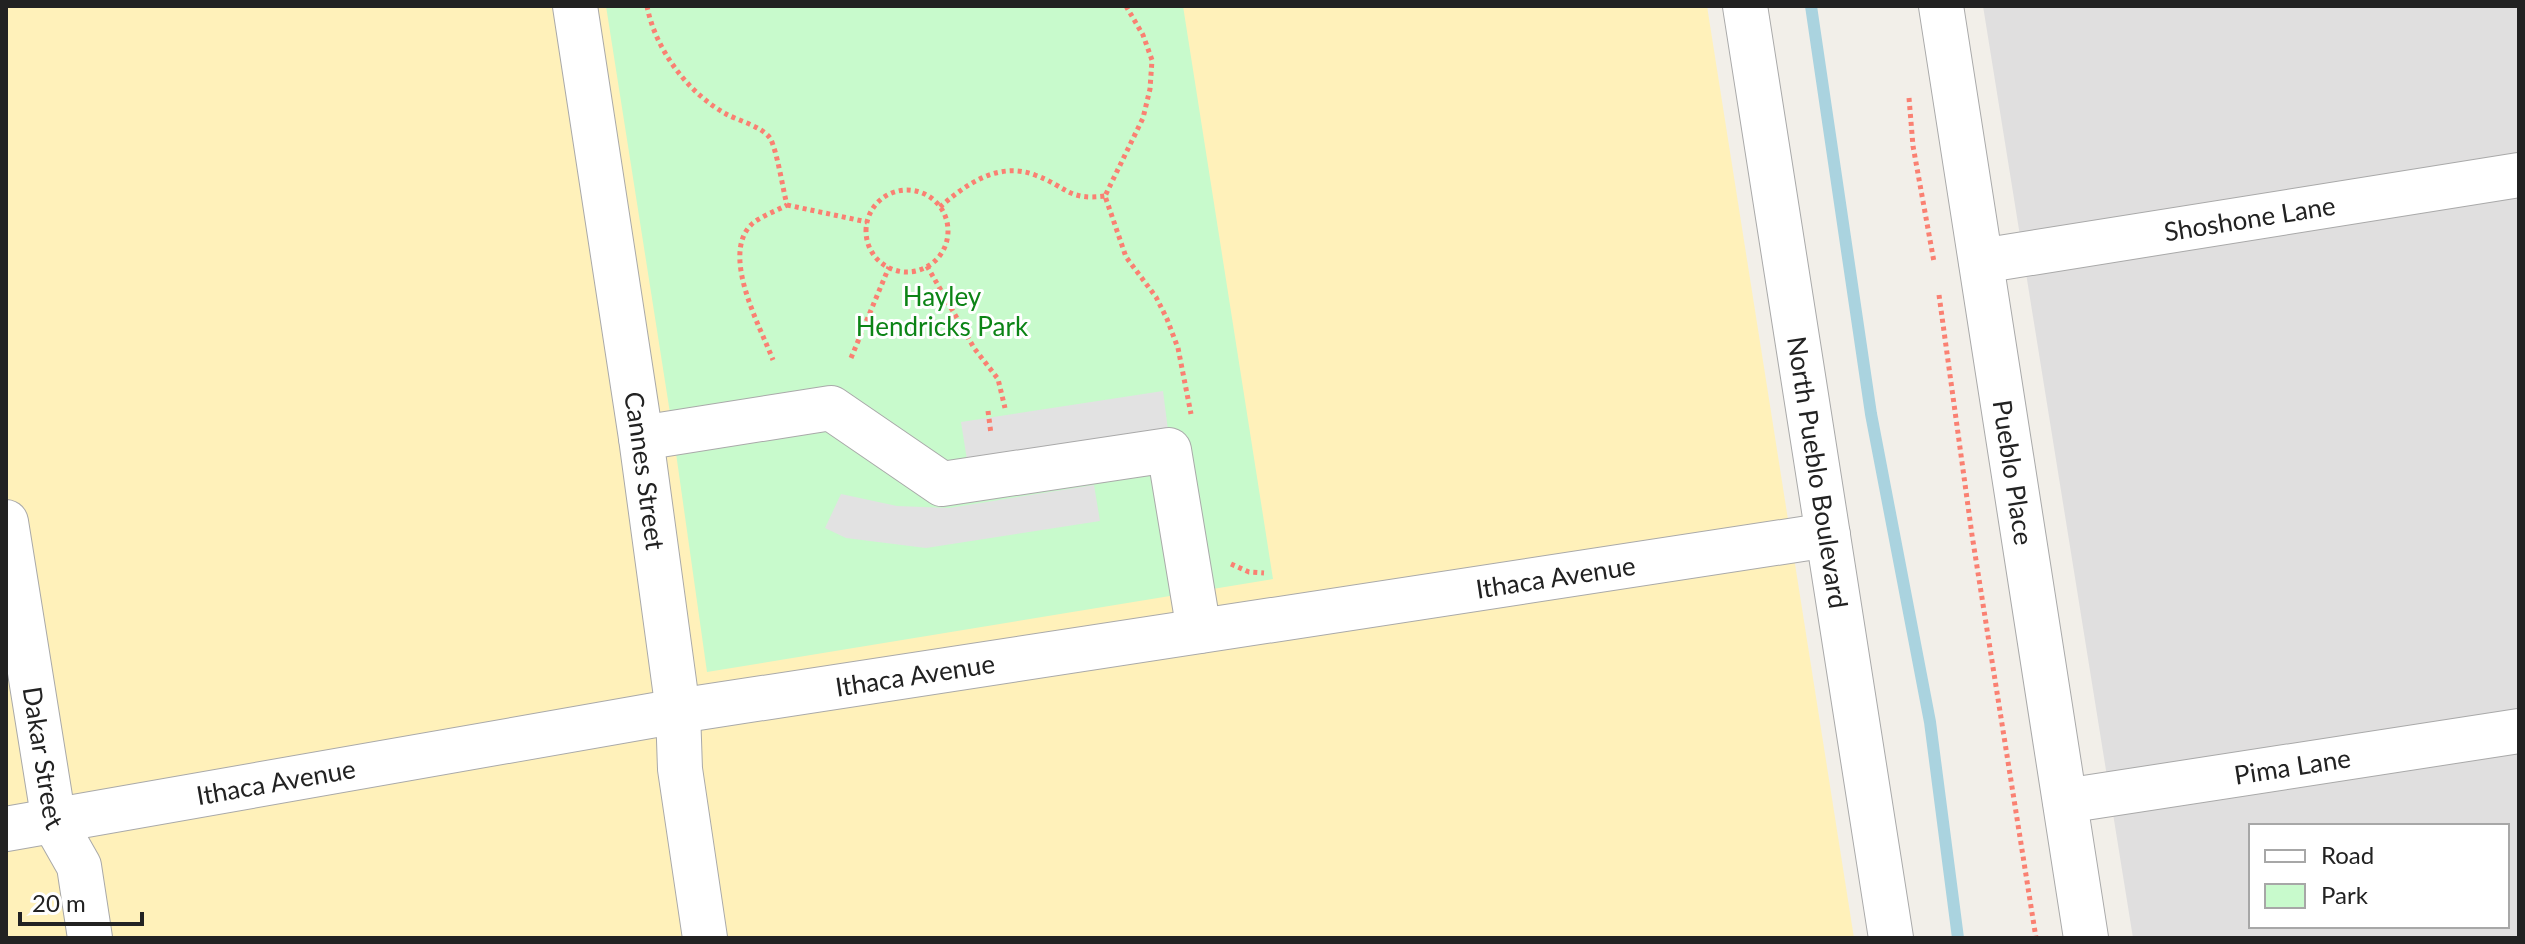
<svg xmlns="http://www.w3.org/2000/svg" width="2525" height="944" font-family="Lato,sans-serif">
<style>
.residential{fill:#e0dfdf;fill-rule:evenodd}
.sand{fill:#fff1ba}
.park{fill:#c8facc}
.parking{fill:#e2e2e2}
.lines{fill:none;stroke-linecap:round;stroke-linejoin:round}
.stream{stroke:#aad3df;stroke-width:12}
.minor-casing{stroke:#a9a9a9;stroke-width:46}
.path{stroke:#fa8072;stroke-width:5;stroke-dasharray:4 4;stroke-linecap:butt}
.minor{stroke:#fff;stroke-width:44}
.labels{text-anchor:middle;dominant-baseline:central;stroke-width:6;stroke-linejoin:round;paint-order:stroke}
.street-label{font-size:26px;fill:#222;stroke:#fff}
.park-label{font-size:26px;fill:#0c8416;stroke:#fff}
</style>
<rect width="100%" height="100%" fill="#f2efe9"/>
<path class="residential" d="M1983,6H2519V938H2133ZM2251,826H2507V926H2251Z"/>
<path class="sand" d="M6,6H1707L1854,938H6Z"/>
<path class="park" d="M606,6H1183L1273,579L707,672L673,432Z"/>
<path class="parking" d="M1163,391L1168,430L967,460L961,422Z
M1094,485L1100,521L926,548L846,538L825,528L841,494L897,506L949,508Z"/>
<g class="lines">
<path class="stream" d="M1811,6L1871,414L1930,722L1958,938"/>
<defs>
<g id="minor">
<path id="s1" d="M575,6L641,438L678,711L680,769L705,938"/>
<path id="s2" d="M1745,6L1891,938"/>
<path id="s3" d="M1941,6L2086,938"/>
<path id="s4" d="M1981,261L2519,175"/>
<path d="M641,438L831,408L942,484L1169,450L1199,631"/>
<path id="s5" d="M6,522L54,822L79,866L90,938"/>
<path id="s6" d="M2065,801L2519,731"/>
<path id="s7" d="M6,829L678,711L1828,535"/>
</g>
</defs>
<use href="#minor" class="minor-casing"/>
<path class="path" d="M647,6C655,49 688,93 726,114C739,121 761,126 770,138C777,150 783,190 787,205C776,211 762,216 753,223C719,253 760,326 773,360
M1126,6L1143,35L1152,60L1150,89L1143,118L1105,196L1126,257L1156,297L1167,319L1178,348L1191,414
M1909,98L1913,146L1934,262
M866 231a41 41 0 1 1 82 0a41 41 0 1 1-82 0Z
M787,205L867,222
M940,207C966,184 999,161 1035,175C1066,186 1068,201 1105,196
M927,266L974,348L998,379L1005,408
M1939,295L1972,535L2036,938
M851,358L889,267
M988,411L991,434
M1231,564L1249,572L1264,573"/>
<use href="#minor" class="minor"/>
</g>
<g class="labels">
<g class="street-label">
<text stroke="none"><textPath href="#s4" startOffset="272">Shoshone Lane</textPath></text>
<text stroke="none"><textPath href="#s1" startOffset="470">Cannes Street</textPath></text>
<text stroke="none"><textPath href="#s2" startOffset="472">North Pueblo Boulevard</textPath></text>
<text stroke="none"><textPath href="#s3" startOffset="472">Pueblo Place</textPath></text>
<text stroke="none"><textPath href="#s7" startOffset="1570">Ithaca Avenue</textPath></text>
<text stroke="none"><textPath href="#s7" startOffset="922">Ithaca Avenue</textPath></text>
<text stroke="none"><textPath href="#s5" startOffset="238">Dakar Street</textPath></text>
<text stroke="none"><textPath href="#s6" startOffset="230">Pima Lane</textPath></text>
<text stroke="none"><textPath href="#s7" startOffset="274">Ithaca Avenue</textPath></text>
</g>
<g class="park-label">
<text x="942" y="296">Hayley<tspan x="942" dy="30">Hendricks Park</tspan></text>
</g>
</g>
<rect width="2525" height="944" fill="none" stroke="#222222" stroke-width="16"/>
<rect x="2249" y="824" width="260" height="104" fill="#ffffff" stroke="#a7a7a7" stroke-width="2"/>
<rect x="2265" y="850" width="40" height="12" fill="#ffffff" stroke="#a7a7a7" stroke-width="2"/>
<text x="2321" y="864" font-size="24" fill="#222222">Road</text>
<rect x="2265" y="884" width="40" height="24" fill="#c8facc" stroke="#a7a7a7" stroke-width="2"/>
<text x="2321" y="904" font-size="24" fill="#222222">Park</text>
<path d="M20 912v12h122v-12" fill="none" stroke="#222222" stroke-width="4"/>
<text x="32" y="912" font-size="24" fill="#222222" stroke="#ffffff" stroke-width="6" paint-order="stroke">20 m</text>
</svg>
